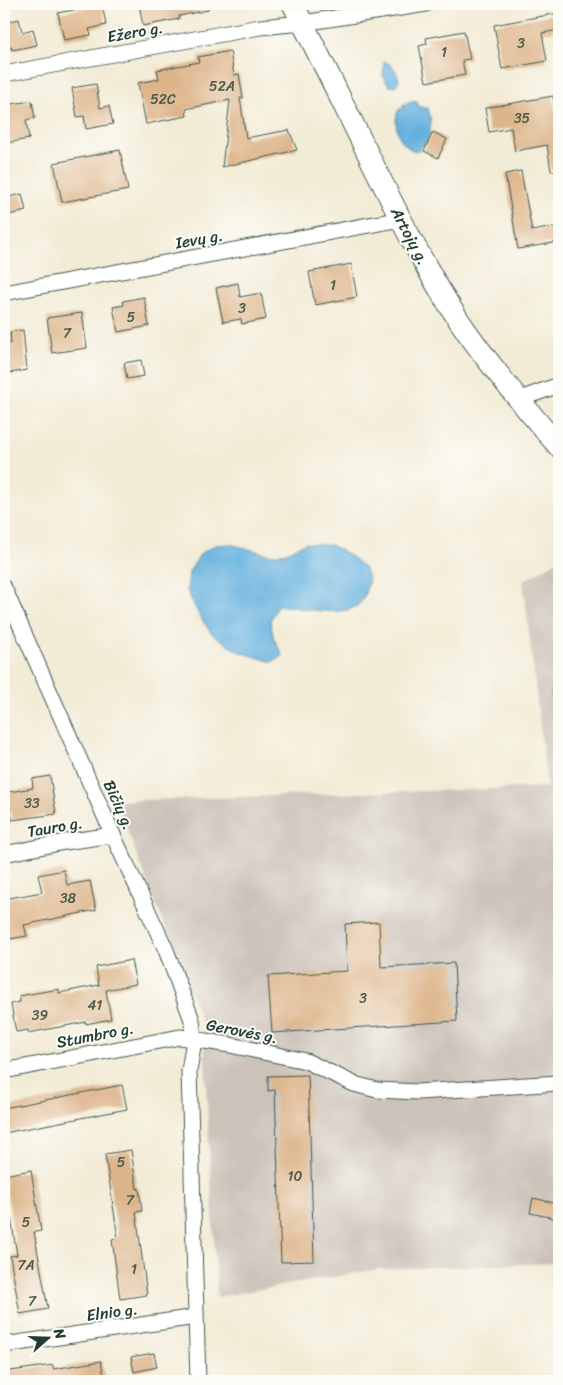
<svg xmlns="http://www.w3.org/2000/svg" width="563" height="1385" font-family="Sriracha,sans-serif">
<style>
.industrial{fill:#ccc2b9}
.water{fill:#65b1de;stroke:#427789}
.building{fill:#ddb58b}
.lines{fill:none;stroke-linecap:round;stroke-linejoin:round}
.street-casing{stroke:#3f574c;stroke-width:17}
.secondary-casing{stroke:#3f574c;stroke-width:23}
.street{stroke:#fff;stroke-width:15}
.secondary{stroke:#fff;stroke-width:21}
.labels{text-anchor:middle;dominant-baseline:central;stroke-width:4;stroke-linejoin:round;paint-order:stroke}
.number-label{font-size:14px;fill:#4e5b4a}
.street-label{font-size:16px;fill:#1f3d34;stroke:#fdfcf7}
</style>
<rect width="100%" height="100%" fill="#fdfcf7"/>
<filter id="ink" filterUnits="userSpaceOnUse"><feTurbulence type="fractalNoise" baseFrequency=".02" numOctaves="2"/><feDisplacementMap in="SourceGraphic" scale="10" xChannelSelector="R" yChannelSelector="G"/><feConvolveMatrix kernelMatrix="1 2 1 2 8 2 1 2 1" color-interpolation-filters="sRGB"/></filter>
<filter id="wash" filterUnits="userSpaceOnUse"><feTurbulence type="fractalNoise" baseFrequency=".0096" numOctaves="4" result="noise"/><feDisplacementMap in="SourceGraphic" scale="20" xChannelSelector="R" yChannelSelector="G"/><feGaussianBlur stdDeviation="1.12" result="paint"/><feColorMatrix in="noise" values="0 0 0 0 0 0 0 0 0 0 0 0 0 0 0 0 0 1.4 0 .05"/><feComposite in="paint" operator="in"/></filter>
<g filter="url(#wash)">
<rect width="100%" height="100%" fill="#f2ebd5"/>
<path class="industrial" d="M559,560V1263L379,1269L217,1297L203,1025L116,801L547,787L523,581Z"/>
<path class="water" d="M384,61C393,65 396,70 399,79L396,86H389L383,77Z
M417,101L419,107L428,108C433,125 432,140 417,151C400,149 391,124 399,109H403V104Z
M305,543L330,545L346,553L364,567L369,580C367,586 365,596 361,602C348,620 297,607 278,605L270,621L274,639L283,656L272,662L237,651L211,633L199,615L187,591L189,572L201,553L215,545L230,544L272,555L286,552Z
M559,654V707L555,704L551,698L554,679V660Z"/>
<g id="blocks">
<path class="building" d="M102,4L106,25L89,29L91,35L64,40L58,13Z
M139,4H208V10L179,16V19L143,26Z
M559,13V30L542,33L547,61L502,69L494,25Z
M19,19L22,32L33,29L37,45L12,50L11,47L4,48V23Z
M464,31L470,59L462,60L465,75L426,82L419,46L427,44L426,38Z
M230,51L234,75L239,74L243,98H240L246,138L289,130L297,150L222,167L230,100L186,109L187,116L146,124L138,83L159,79L157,70L199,62L198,57Z
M96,84L100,108L109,106L113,124L86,129L84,116L77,117L72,88Z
M553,96L559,130V170L551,171L547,145L515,151L511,128L489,132L485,108Z
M32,101L35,118L26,120L29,139L6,143L4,133V105Z
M433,132L447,139L438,158L424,151Z
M120,150L128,190L62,202L54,163Z
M521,171L532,231L559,226V242L518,249L505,174Z
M22,194L26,211L4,216V198Z
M351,264L357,297L315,305L309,272Z
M238,283L240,297L261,293L266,319L242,324L241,319L223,322L216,288Z
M144,297L149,326L118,332L113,307L124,305L123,301Z
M82,313L87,348L52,353L47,318Z
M23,330L27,370L4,374V344L11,343L10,332Z
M141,360L144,376L127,379L124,363Z
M50,776L56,814L12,820L8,792L33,788L32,779Z
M64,870L67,885L90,881L96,910L24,925L27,936L4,940V899L42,892L38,875Z
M379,922L381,967L454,963L457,1021L272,1033L268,976L347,971L345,924Z
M131,960L136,984L106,990L111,1019L86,1024V1022L28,1033V1030L16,1032L11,1004L20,1002L19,996L59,989V993L99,985L96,967Z
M308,1075L314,1261L281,1262L275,1090L268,1091V1076Z
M122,1085L127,1109L4,1133V1108Z
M131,1150L137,1189L139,1188L142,1211L136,1212L147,1295L120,1299L112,1239L118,1238L105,1154Z
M31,1170L41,1231L34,1232L48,1309L20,1314L10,1256L17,1255L4,1175Z
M533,1198L559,1204V1219L530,1213Z
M154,1353L157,1367L134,1372L131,1357Z
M101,1361L105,1381H4V1372L53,1365V1369Z"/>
</g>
</g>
<g filter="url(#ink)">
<use href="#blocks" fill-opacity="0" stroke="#3f574c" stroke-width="1"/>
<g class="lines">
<defs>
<path id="street" d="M4,74L260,27L303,23L426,4
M4,293L401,219
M520,401L531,395L559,385
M4,588L113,835L166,950L192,1020L194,1040L189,1071L198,1381
M4,854L65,842L113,835
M4,1071L180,1037L230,1045L306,1061L354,1084L377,1090L418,1092L559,1083
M4,1345L196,1317"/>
<path id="secondary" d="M293,4C321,59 349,115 376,170C401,221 427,272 458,319C489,365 524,406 559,447"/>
</defs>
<use href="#street" class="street-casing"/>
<use href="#secondary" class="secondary-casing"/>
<use href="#street" class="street"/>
<use href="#secondary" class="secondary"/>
</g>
</g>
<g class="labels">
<g class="number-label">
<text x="521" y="43">3</text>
<text x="444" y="52">1</text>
<text x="222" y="86">52A</text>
<text x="163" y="99">52C</text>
<text x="522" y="118">35</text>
<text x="333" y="285">1</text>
<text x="242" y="308">3</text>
<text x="131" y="317">5</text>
<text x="67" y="333">7</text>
<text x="32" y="803">33</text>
<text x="68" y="898">38</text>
<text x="363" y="998">3</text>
<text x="95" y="1005">41</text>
<text x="40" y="1015">39</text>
<text x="121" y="1162">5</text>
<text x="295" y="1176">10</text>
<text x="130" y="1200">7</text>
<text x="26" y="1222">5</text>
<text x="26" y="1265">7A</text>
<text x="134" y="1269">1</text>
<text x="32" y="1301">7</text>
</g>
<g class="street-label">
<text transform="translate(135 32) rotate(-10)">Ežero g.</text>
<text transform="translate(410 236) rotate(62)">Artojų g.</text>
<text transform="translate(199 239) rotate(-10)">Ievų g.</text>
<text transform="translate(119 805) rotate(66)">Bičių g.</text>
<text transform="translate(55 827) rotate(-10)">Tauro g.</text>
<text transform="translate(242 1031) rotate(11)">Gerovės g.</text>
<text transform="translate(95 1035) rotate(-11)">Stumbro g.</text>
<text transform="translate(112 1312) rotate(-8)">Elnio g.</text>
</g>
</g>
<rect width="563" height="1385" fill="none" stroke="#fdfcf7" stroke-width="20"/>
<g transform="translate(48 1338) rotate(70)" stroke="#fdfcf7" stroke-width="4" paint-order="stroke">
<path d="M0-4L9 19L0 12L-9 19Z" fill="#1f3d34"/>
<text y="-8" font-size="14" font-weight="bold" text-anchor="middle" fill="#1f3d34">N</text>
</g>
</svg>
